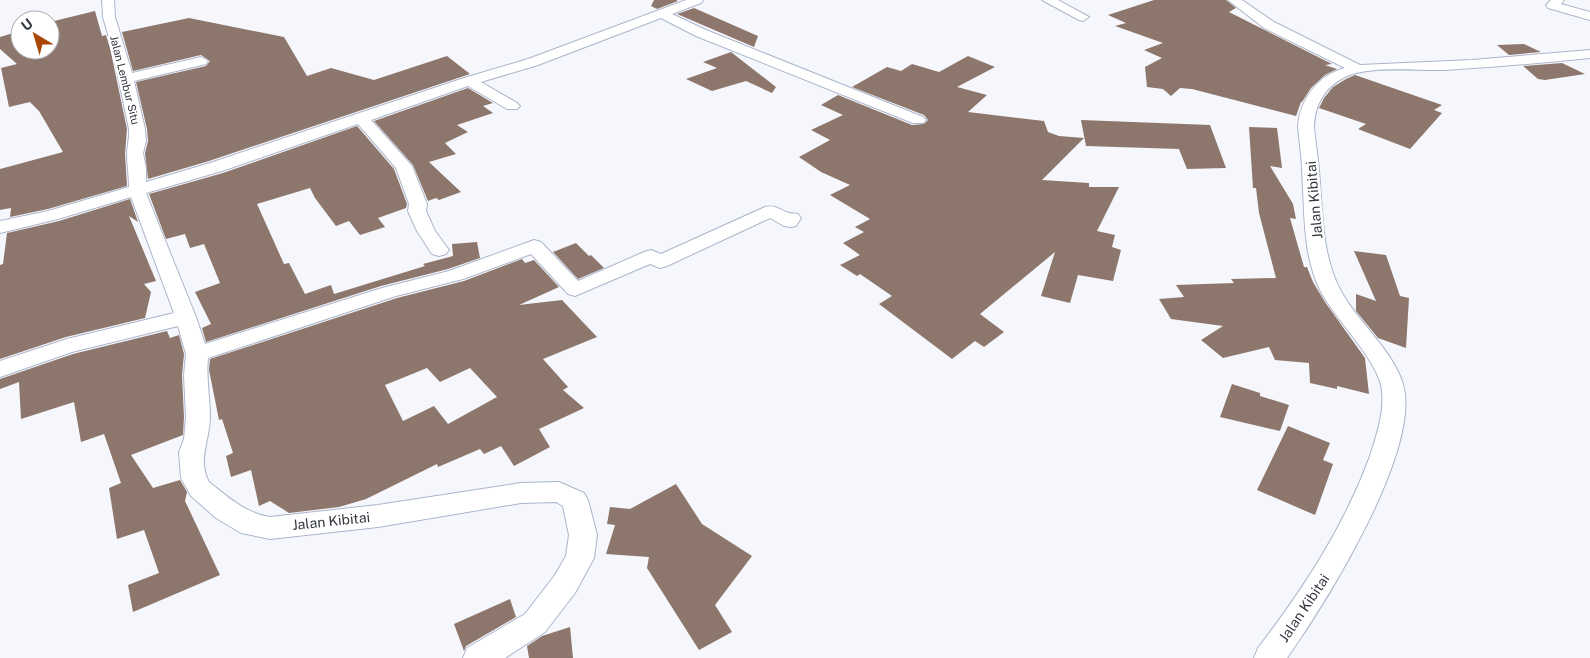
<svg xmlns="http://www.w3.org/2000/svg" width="1590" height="658" font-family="'Public Sans',sans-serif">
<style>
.building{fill:#8d766b;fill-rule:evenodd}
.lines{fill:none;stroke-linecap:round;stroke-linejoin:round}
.minor-casing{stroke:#abb5cb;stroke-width:2}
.minor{fill:#fff;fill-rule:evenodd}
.labels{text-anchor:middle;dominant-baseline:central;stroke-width:5;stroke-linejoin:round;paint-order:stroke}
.far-street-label{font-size:11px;fill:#343841;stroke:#fff}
.street-label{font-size:14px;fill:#343841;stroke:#fff}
</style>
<rect width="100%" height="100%" fill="#f5f7fc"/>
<path class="building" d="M654,0H676L678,1L657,9L651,6Z
M1154,0H1226L1236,8L1229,12L1332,64L1325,65L1337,69L1325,75L1311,88L1302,102H1301L1296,116L1192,89L1180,88L1171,96L1163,89L1147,87L1145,67L1162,58L1144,50L1163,43L1115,26L1126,23L1108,15Z
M694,8L758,36L754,47L677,14Z
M95,11L102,36L106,35L110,48L127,129L125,154L127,186L48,209L10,217L11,208L0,210V169L63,152L39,111L30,102L9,107L1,68L17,64L0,49V37L20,31V50H50V22Z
M189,18L284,37L307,76L331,68L374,80L447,56L470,74L209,161L148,179L145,153L148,141L147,129L136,82L206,66L210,61L201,55L133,71L122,32Z
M1524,44L1541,52L1509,55L1497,45Z
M731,52L776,87L772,93L746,81L712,91L686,79L717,68L703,62Z
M968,56L995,67L957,87L987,95L968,112L1044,121L1048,132L1059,136L1084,138L1042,180L1089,183V187H1119L1097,231L1115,235L1112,247L1121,250L1113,281L1078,275L1070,303L1041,296L1055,252L980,314L1004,332L984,347L975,341L952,359L879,304L892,296L860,274L857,276L840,265L860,255L843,243L864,232L855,227L870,219L830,195L850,185L821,172L799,157L830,140L811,130L843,115L821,105L838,95L912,125L924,124L928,120L924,115L852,87L887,67L901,71L912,64L939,72Z
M1562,63L1585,74L1545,80L1538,79L1523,66Z
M1355,75L1442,105L1434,110L1442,113L1410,149L1358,129L1366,124L1319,108L1324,98L1333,87L1346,79Z
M468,88L493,103L483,106L493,113L457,125L468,132L445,143L456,154L429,162L461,192L439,200L436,198L428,201L413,165L374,121Z
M1081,120L1210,125L1226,168L1187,169L1179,149L1086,146Z
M357,126L394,169L407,204L406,208L378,218L385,227L360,235L349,221L336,226L315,198L310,188L257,204L284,264L289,263L305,294L331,285L334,294L425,266L423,264L453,256L452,244L477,242L480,258L448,269L381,286L206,342L202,328L211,324L195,292L220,283L204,244L190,248L185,234L166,239L149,194L223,173Z
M1249,127L1277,128L1282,168L1270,166L1293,204L1296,219L1290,218L1304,267H1307L1313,282L1325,302L1365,358L1369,394L1337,386V389L1310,383L1309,363L1275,360L1269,347L1223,358L1201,340L1223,326L1171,319L1159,299L1184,297L1176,285L1234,283L1231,279L1276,278L1259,213L1256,188H1253Z
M130,199L138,222L129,216L156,281L144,284L151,292L145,318L66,337L0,359V265L3,264L7,233L59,221Z
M576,243L589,256L591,255L604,268L578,279L553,252Z
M1354,251L1386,255L1400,296L1409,298L1406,348L1378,338L1356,311V294L1376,301Z
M522,259L525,263L534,260L559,287L519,305L562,300L597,337L543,359L568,387L563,390L584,408L539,429L550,447L514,466L501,446L484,454L480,449L438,467L437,464L366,499L339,507L289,513L270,501L259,506L251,470L231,477L226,456L233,453L222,419L219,420L209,370L210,359L397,298L464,281ZM427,368L440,382L470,368L497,397L448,424L434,406L403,421L385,385Z
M167,331L170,338L179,335L184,354L182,375L184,417L183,435L131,455L153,488L180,480L187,492L185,501L220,575L133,612L128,585L159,573L144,530L117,539L109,488L121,483L104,434L81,442L74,402L21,419L19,382L0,389V379L73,354Z
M1232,384L1260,393V396L1289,405L1280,431L1220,417Z
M1288,426L1330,443L1323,460L1333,464L1315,515L1257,490Z
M676,484L702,524L752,556L715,605L732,632L699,650L647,568L649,557L606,554L615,525L607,524L610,507L630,509Z
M510,599L516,617L466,646L464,651L454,624Z
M570,627L573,658H529L527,646L542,636Z"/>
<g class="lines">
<defs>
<path id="minor" d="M102,0H114L115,17L132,73L201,57L208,61L206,64L134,81L145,129L146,141L143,153L146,169V182L210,163L464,78L528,59L686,0H703L701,3L672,14L706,30L923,117L926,120L923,123H913L696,36L661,18L538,65L481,82L517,103L520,106L517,109H507L468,86L371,120L412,166L427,204L426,211L435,231L449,250L446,254L439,256L432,254L417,231L408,211L409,204L396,168L358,124L222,171L146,193L196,317L205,344L382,288L449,271L534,240L541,242L578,281L644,252L651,250L661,254L765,207C774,205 777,208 786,212C790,214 794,213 798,214L801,218L796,226L790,227L784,226L770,218L667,266L660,268L650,264L575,296L568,294L531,254L463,279L396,296L208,358C206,378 210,397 210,417C210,439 197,461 209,482C228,497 245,513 270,517L378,505L521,483L559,482L584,493L588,500L597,535L594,558L575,593L545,632L505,658H463L467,648L525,614L555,575L566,556L569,535L563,506L556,502L521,503L378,527L270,539L241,533L216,518L191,496L181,478L179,452L184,439L186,417L184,375L186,354L178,326L72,352L0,377V361L67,339L174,313L131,197L58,219L0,233V221L48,211L129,187C129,175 127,165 127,154C127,145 130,138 129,129L112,48L103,17Z
M1042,0H1058L1089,17L1083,21L1079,20Z
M1228,0H1242L1274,22L1360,65L1472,60L1590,50V58C1542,63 1493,67 1444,70C1416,71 1371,65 1345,77C1325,87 1315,104 1314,126C1315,141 1318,156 1319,171C1323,212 1321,256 1342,293C1359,323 1393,351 1403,384C1422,450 1325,604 1287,658H1254L1258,648C1304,588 1344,527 1370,456C1377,434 1386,408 1381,385C1374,356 1335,319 1320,290C1302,253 1305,211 1302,171C1302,156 1299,141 1298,126C1300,99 1318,75 1345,68L1264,28Z
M1551,0H1564L1561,4L1590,12V20L1548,8L1546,5Z"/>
</defs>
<use href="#minor" class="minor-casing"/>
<use href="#minor" class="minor"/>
</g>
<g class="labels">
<g class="far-street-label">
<text transform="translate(125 80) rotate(76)">Jalan Lembur Situ</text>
</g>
<g class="street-label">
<text transform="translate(1314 200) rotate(-95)">Jalan Kibitai</text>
<text transform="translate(331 521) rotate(-6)">Jalan Kibitai</text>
<text transform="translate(1304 608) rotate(-56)">Jalan Kibitai</text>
</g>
</g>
<g transform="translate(35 35) rotate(322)"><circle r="24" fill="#ffffff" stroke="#aeafb3"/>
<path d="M0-4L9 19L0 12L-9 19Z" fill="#a94709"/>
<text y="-8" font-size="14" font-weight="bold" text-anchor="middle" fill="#343841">U</text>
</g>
</svg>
